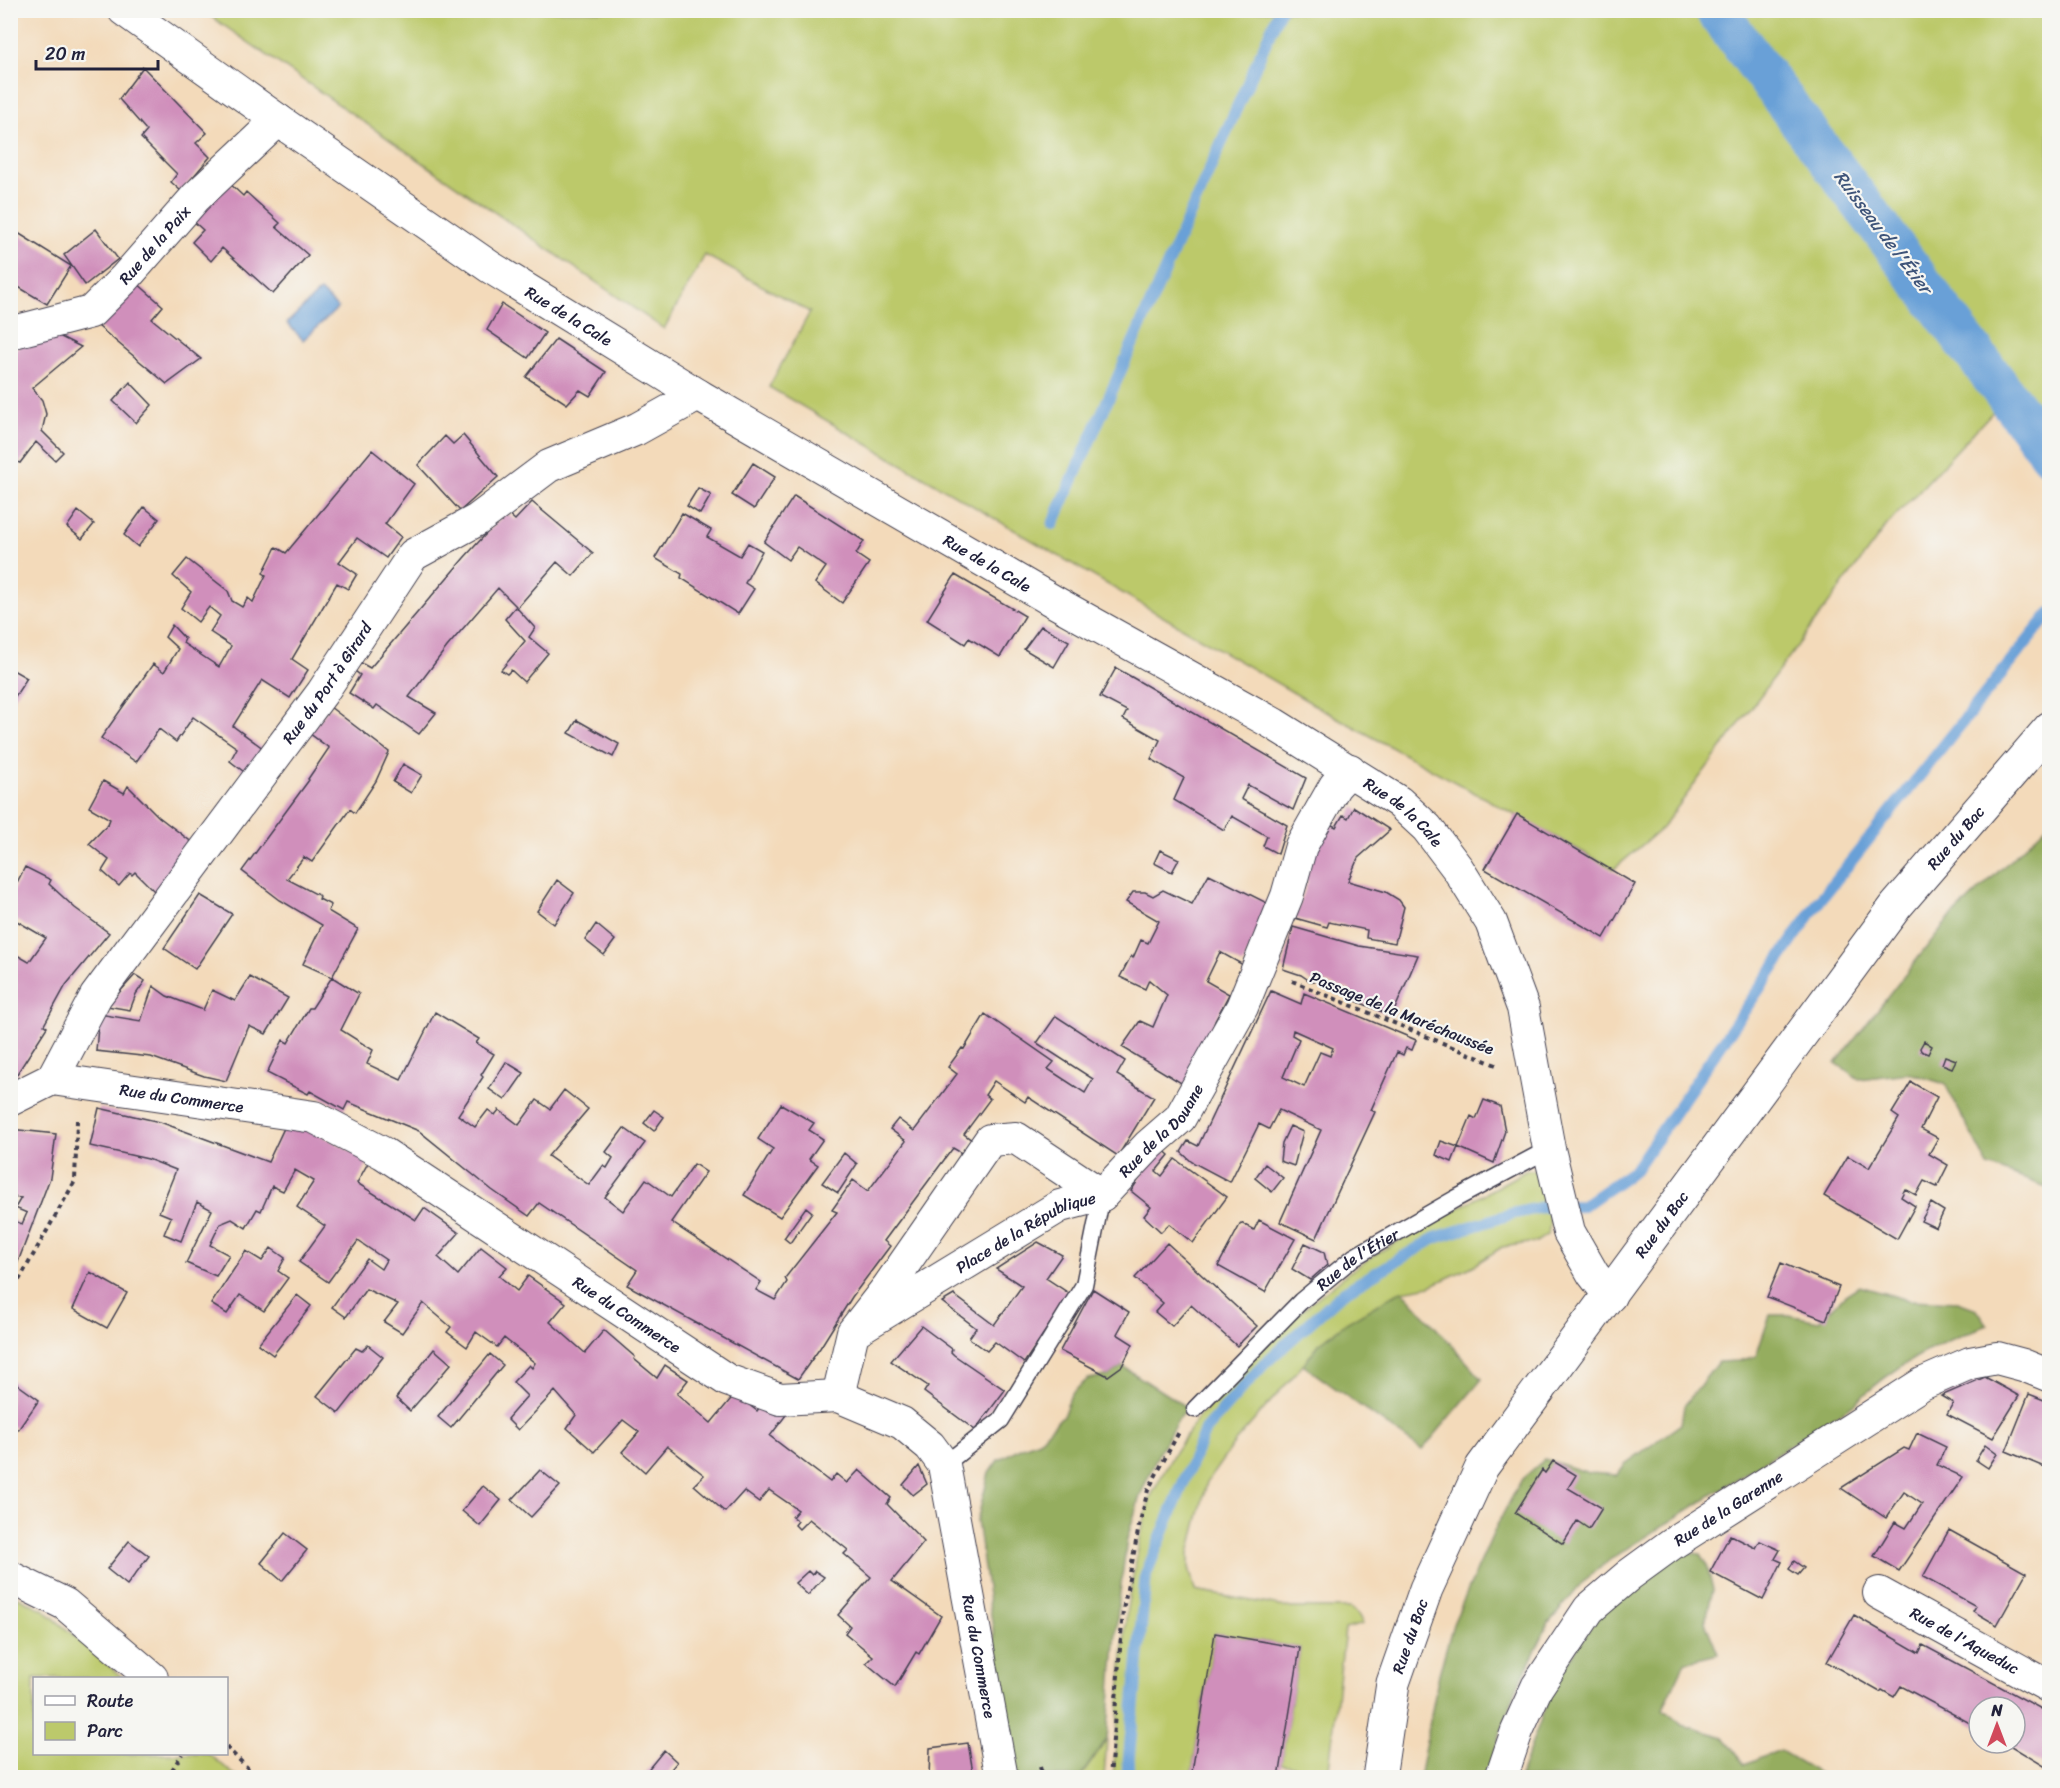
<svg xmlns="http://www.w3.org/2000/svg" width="2060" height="1788" font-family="Sriracha,sans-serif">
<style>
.green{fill:#bcc96b;stroke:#6f7653;stroke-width:1.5}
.forest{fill:#95ad5f;stroke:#5c684d;stroke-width:1.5}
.water{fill:#69a0d7;stroke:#466189;stroke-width:1.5}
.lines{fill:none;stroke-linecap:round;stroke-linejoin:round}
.stream{stroke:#69a0d7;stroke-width:12}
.canal{stroke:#69a0d7;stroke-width:42}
.building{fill:#d08fbb;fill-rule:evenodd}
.service-casing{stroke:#413e4e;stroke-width:19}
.minor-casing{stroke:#413e4e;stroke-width:34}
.secondary-casing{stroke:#413e4e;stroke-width:35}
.path{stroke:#413e4e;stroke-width:4;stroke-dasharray:4.5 4.5;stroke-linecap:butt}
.service{stroke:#fff;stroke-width:16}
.minor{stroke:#fff;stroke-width:32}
.secondary{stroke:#fff;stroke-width:33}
.labels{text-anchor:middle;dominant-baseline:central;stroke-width:4.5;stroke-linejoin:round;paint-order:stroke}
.street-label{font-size:16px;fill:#22223b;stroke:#f6f6f2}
.water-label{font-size:18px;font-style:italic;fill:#3e5479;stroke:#f6f6f2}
</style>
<rect width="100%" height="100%" fill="#f6f6f2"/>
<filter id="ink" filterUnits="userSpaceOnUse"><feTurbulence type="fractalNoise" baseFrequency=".0167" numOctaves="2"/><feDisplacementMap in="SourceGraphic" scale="12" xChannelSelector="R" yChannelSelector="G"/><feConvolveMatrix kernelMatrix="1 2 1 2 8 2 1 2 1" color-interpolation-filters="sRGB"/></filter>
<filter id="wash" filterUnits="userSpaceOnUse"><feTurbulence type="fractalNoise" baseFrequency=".008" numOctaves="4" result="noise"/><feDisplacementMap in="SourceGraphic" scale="24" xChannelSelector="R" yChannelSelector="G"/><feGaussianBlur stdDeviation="1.35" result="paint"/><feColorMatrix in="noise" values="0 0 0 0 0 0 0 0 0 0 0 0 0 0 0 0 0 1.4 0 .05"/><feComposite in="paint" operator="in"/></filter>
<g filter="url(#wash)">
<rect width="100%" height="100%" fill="#f3daba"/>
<path class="green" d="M203,11H2049V455L2000,404L1887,525L1662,828L1614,869L1325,711L769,387L810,312L705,255L664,329Z
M1527,1170H1537L1540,1175L1550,1224L1548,1234L1536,1242L1502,1247L1471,1267L1430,1286L1402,1291L1319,1344L1303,1365L1235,1442L1207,1482L1189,1553V1567L1195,1591L1292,1608H1350L1358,1614L1363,1624L1345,1629L1328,1777H1313L1314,1770L1281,1764L1300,1648L1215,1633L1191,1777L1113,1778L1127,1608L1140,1539L1150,1498L1173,1455L1200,1415L1290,1320L1349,1272L1381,1251Z
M10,1593L44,1610L123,1678H34V1754H209L237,1777H11Z
M1107,1739L1104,1777L1080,1778Z"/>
<path class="forest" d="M2048,824L2050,826L2049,1188L1988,1166L1945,1084L1909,1073L1859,1079L1836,1063L1947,921Z
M1859,1286L1908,1300L1958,1302L1977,1309L1988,1325C1935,1344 1895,1365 1854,1404L1611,1559L1584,1581L1549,1623L1517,1688L1485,1777L1419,1778L1439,1674L1453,1624L1497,1525L1522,1479L1545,1459L1589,1473L1617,1475L1625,1464L1681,1424L1684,1406L1718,1362L1739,1361L1756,1356L1770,1315H1789L1819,1321L1845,1295Z
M1402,1290L1482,1379L1422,1450L1303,1365L1319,1344L1346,1323Z
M1122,1366L1186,1407L1160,1450L1140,1496L1127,1539L1118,1608L1107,1739L1080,1777H1015L977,1521L989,1473L998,1460L1020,1448L1039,1441L1064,1414L1071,1394L1088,1379L1108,1376Z
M1681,1552L1701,1554L1707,1564L1713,1590L1705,1622L1718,1654L1685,1662L1663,1709L1682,1725L1724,1737L1744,1764L1781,1751L1825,1777L1519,1778L1548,1700L1563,1670L1598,1616Z"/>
<path class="water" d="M320,291L338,308L303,340L287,323Z"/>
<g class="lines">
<path class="stream" d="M1053,524L1280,10
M1127,1778L1146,1574L1205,1430L1264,1364L1344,1292L1435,1238L1511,1214L1543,1207L1583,1206L1635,1170L1820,900L2050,613"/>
<path class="canal" d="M1716,10L2050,454"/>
</g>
<g id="blocks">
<path class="building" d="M143,67L207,133L196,143L210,157L181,191L171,182L177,174L141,138L147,131L119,99Z
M227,181L243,196L246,192L280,223L276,227L308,255L273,294L222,248L211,261L192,242L203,230L190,218Z
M10,228L71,266L47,304L10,282Z
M96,229L118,259L85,285L64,255Z
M136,282L163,306L152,319L201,359L167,384L99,327Z
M502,304L545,333L528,358L487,330Z
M59,336L81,347L32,388L42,400L46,414L42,431L63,452L55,460L36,442L20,463L10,459V352L23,344Z
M556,339L606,372L590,396L580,390L567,404L526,377Z
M130,382L152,405L136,423L113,401Z
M463,435L498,477L460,511L418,465L445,436L453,444Z
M372,450L414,484L385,524L401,537L386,558L357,538L339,562L357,574L348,589L337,583L292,659L308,670L290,698L262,680L233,726L264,749L248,775L230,761L237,748L193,717L176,742L159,729L136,762L101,738L153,664L164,672L178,649L165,637L172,625L185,639L183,643L219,667L231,646L210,632L220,616L209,607L198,622L181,608L191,592L173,576L187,559L228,591L232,601L242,607L248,598L253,602L266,575L263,573L276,547L286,553Z
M753,463L775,477L754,509L732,495Z
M698,488L711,495L700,514L687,506Z
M794,496L864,541L856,554L869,563L842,603L815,583L826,567L797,547L788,560L764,542Z
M532,502L593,553L573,576L557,562L517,608L535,628L529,637L548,653L524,682L511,670L507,674L501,670L525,641L505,619L516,606L498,588L447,647L409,697L436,713L419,734L377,705L374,709L349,693L360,675L355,671L361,663L370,668L464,558L506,512L515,520Z
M144,507L159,519L138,547L124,535Z
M78,511L94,524L82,539L67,527Z
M682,513L711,530L707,537L740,556L748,543L762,551L745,583L754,589L738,614L681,578L682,574L655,558Z
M955,575L1025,616L1000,657L969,638L965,644L927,620Z
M1041,626L1069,641L1054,667L1024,649Z
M1116,668L1306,778L1293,810L1248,785L1241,799L1287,825L1278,854L1263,846L1267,836L1232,816L1224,830L1174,800L1184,778L1151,759L1160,740L1123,719L1127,711L1100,697Z
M10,670H13L27,678L10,704Z
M330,707L389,752L376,781L355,813L350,809L312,862L304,857L287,879L320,896L319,899L331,905L328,911L358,929L332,977L303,964L322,925L280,900L242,871L309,780L308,779L329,748L309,733Z
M577,720L619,744L613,757L569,733Z
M403,764L422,775L411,793L393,782Z
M103,781L124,793L128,786L159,817L198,847L159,896L135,872L132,875L130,873L119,886L102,871L109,860L89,844L108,824L110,819L89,807Z
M1354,807L1390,830L1358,858L1348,881L1386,892L1399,900L1404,907L1395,943L1366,938L1367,930L1329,922L1327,927L1295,918L1308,881L1305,879L1319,839L1328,823L1336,827L1343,815L1348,818Z
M1517,814L1635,884L1604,938L1485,869Z
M1160,850L1179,859L1172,872L1154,863Z
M25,867L51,880L49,884L75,908L109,933L66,985L44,1025L47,1027L15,1077L10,1075V951L29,962L46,938L10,917V896Z
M1209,874L1269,904L1243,965L1220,952L1206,981L1229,994L1215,1021L1207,1044L1186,1086L1122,1047L1140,1021L1153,1027L1167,995L1149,980L1145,989L1120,977L1131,956L1133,958L1141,940L1148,943L1159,921L1126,902L1133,892H1145L1153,896L1163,890L1192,904Z
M557,880L574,893L554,924L537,911Z
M200,895L232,914L195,969L164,948Z
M596,924L615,940L604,955L585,940Z
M1293,927L1359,946L1418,955L1392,1016L1349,998L1350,990L1319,981H1310L1301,975L1283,969Z
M135,975L145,981L136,994L130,1010L107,1006Z
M250,977L288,998L266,1034L249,1026L226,1081L204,1076L151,1057L96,1051L99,1014L141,1021L153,986L167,996L203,1010L212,990L235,1001Z
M332,977L359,994L341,1030L373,1050L367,1064L401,1080L435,1012L479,1039L476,1043L494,1054L481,1075L483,1077L458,1115L475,1127L488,1110L495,1115L499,1110L519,1125L537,1100L550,1109L564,1090L588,1109L548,1156L589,1185L603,1166L607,1168L613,1158L606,1152L624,1128L645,1143L605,1197L623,1211L646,1179L671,1197L694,1164L706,1172L671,1222L761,1282L756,1290L775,1300L787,1282L785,1278L837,1212L832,1210L853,1180L868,1191L906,1141L890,1129L898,1119L914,1131L957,1074L948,1067L962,1048L964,1049L985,1014L1054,1062L1048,1069L1085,1093L1093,1079L1037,1043L1056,1016L1125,1061L1117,1075L1154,1097L1118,1156L1028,1097L1025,1102L994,1081L985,1095L990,1099L964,1134L973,1141L963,1154L953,1148L941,1164L884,1241L890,1246L852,1297L820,1348L798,1379L627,1285L637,1270L539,1203L529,1216L492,1190L419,1131L348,1102L344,1110L310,1091L308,1094L267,1073L283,1040L288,1043L309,1008H312Z
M1271,991L1301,1004L1304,993L1416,1040L1412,1050L1406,1048L1403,1055L1397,1052L1371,1110L1375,1112L1316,1239L1280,1222L1321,1130L1279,1110L1269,1129L1259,1124L1230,1182L1192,1162L1181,1152L1188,1141L1198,1146ZM1293,1030L1333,1048L1330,1056L1320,1052L1304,1087L1283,1077L1299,1039L1292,1035Z
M1924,1041L1932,1046L1928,1054L1921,1051L1920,1048Z
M1945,1056L1956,1060L1952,1068L1942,1064Z
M506,1062L524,1073L505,1100L489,1089Z
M1911,1082L1937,1097L1921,1129L1938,1138L1929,1154L1948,1165L1937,1187L1924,1181L1916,1195L1905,1189L1901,1197L1915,1206L1897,1239L1824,1196L1848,1156L1869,1168L1899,1118L1892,1113Z
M1484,1100L1500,1106L1505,1131L1494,1163L1458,1147L1471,1116L1476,1119Z
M781,1104L814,1123L809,1130L823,1139L809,1159L818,1165L780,1217L744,1195L773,1149L758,1139Z
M99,1108L160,1122L268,1162L285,1126L303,1125L369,1161L357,1183L416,1220L424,1208L459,1233L438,1257L458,1275L481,1247L507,1267L499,1276L517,1291L528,1276L566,1303L550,1322L585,1353L604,1330L635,1357L634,1359L657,1378L665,1365L688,1380L677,1394L711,1423L735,1394L757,1411L764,1401L786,1415L770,1436L830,1482L836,1474L847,1483L859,1470L891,1498L887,1504L924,1542L892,1581L941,1616L919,1654L916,1652L895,1687L866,1663L873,1656L845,1633L850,1626L838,1615L871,1577L844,1554L848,1550L809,1519L799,1529L795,1525L798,1521L792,1517L798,1510L769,1490L759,1502L744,1491L725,1512L694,1485L704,1475L667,1446L645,1472L622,1452L639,1432L623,1420L594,1452L567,1428L576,1415L555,1391L518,1430L507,1419L527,1396L513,1382L529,1365L532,1368L535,1363L504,1338L497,1347L476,1332L467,1347L447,1332L451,1327L423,1303L402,1333L384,1322L398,1304L366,1289L346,1317L332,1307L367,1259L381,1269L386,1260L358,1241L328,1282L299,1262L325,1226L297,1207L314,1181L295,1170L283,1191L272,1186L261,1211L257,1209L246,1228L232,1219L220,1224L210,1245L229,1255L216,1276L186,1263L212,1210L197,1202L181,1241L164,1234L171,1217L159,1212L176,1170L148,1159L90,1146Z
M654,1110L664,1117L654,1131L644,1123Z
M1290,1126L1303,1132L1294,1166L1280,1161L1282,1143Z
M10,1129L56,1134L50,1178L16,1267L10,1263V1219L22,1224L27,1213L15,1208L21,1198L10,1197Z
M1441,1141L1458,1147L1452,1162L1436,1155Z
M1160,1147L1169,1155L1156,1171L1162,1176L1175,1159L1227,1197L1193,1243L1169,1224L1161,1232L1144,1216L1151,1207L1131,1191Z
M844,1153L857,1164L838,1193L822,1183Z
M1265,1164L1283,1178L1272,1192L1255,1178Z
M1931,1203L1944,1211L1936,1228L1921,1221Z
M806,1207L812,1212L790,1243L784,1238Z
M1259,1220L1295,1239L1265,1292L1218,1266L1241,1223L1254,1230Z
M1038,1242L1062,1255L1046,1278L1070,1294L1024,1363L995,1342L987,1351L969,1338L976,1328L942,1302L954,1295L994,1325L1022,1286L996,1269Z
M1167,1243L1257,1326L1237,1346L1191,1305L1172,1326L1155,1312L1163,1303L1135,1278Z
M1305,1243L1324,1252L1327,1265L1310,1280L1292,1269Z
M271,1248L285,1258L278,1271L288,1278L264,1311L240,1295L227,1314L211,1304L246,1251L262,1261Z
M1781,1263L1839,1287L1826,1320L1767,1297Z
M90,1272L127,1293L107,1328L73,1309Z
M1093,1289L1129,1312L1117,1334L1133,1344L1122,1366L1108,1376L1060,1351Z
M297,1295L311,1306L273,1355L258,1344Z
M921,1326L952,1349L951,1352L954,1355L1005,1390L975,1430L924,1392L928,1386L891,1361Z
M368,1345L383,1357L339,1413L317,1396L356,1348L362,1351Z
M434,1349L451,1364L410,1411L396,1398Z
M490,1354L503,1365L451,1428L438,1417Z
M1985,1377L2019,1396L1993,1438L1947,1414L1953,1403L1941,1396Z
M10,1379L39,1400L18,1430L10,1425Z
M2029,1394L2049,1402V1469L2006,1451Z
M1917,1433L1946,1447L1937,1465L1963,1477L1899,1571L1874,1556L1895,1522L1906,1528L1922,1504L1904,1492L1886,1518L1841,1488L1904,1448L1909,1450Z
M1985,1445L1997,1454L1988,1468L1976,1460Z
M1553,1461L1576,1475L1568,1488L1602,1508L1589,1529L1577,1521L1563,1544L1515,1513L1542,1470L1545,1473Z
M919,1466L927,1484L913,1495L903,1485Z
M540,1470L560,1486L531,1517L512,1500Z
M483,1486L501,1500L480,1526L462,1511Z
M1949,1530L2026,1573L1997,1625L1973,1611L1976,1606L1923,1577Z
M285,1533L307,1550L282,1581L261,1563Z
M1730,1535L1756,1548L1760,1541L1780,1550L1775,1559L1782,1562L1763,1600L1710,1572Z
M129,1541L149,1556L127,1585L107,1569Z
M1794,1561L1804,1568L1798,1575L1789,1569Z
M808,1571L812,1575L815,1571L824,1577L808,1595L795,1583Z
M1854,1615L1919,1653L1923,1645L2049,1713V1769L2006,1743H2015V1707H1979V1728L1901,1686L1894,1697L1882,1690L1880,1692L1827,1662Z
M1215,1633L1300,1648L1279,1778H1191Z
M968,1743L974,1778H929L930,1748Z
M664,1750L677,1762L664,1778H641Z"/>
</g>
</g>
<g filter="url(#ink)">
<use href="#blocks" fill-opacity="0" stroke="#413e4e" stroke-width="1.5"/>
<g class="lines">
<defs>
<g id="service">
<path id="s1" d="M1195,1409L1301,1301L1354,1257L1455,1199L1549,1149"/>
<path d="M944,1465L1001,1420L1084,1285L1102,1195"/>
</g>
<g id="minor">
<path id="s2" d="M124,10L278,120L490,267L698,395L1053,601L1274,724L1399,802L1427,828L1458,869L1491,922L1523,1008L1549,1149L1569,1232L1593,1274L1610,1296"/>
<path id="s3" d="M10,333L91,312L125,278L196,197L278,120"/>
<path id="s4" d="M52,1079L96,996L322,693L413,555L477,520L549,466L637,429L698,395"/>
<path id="s5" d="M10,1100L52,1079L314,1117L383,1153L727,1380L780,1399L838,1396L902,1423L930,1446L944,1465L1002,1778"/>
<path id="s6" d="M1102,1195L1149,1145L1180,1118L1242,1007L1287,896L1301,846L1335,786L1350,770"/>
<path id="s7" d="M838,1396L853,1332L1060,1206L1102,1195L1016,1138L990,1140L888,1287L853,1332"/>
<path d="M10,1577L65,1604L152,1678"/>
<path id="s8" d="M1879,1593L2050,1687"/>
<path id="s9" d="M1501,1778L1517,1731L1537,1687L1589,1609L1629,1575L1673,1543L1922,1384L1970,1363L1997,1358L2023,1365L2050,1376"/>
</g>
<g id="secondary">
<path id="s10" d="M1379,1778L1393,1683L1426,1589L1482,1467L1896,906L2050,728"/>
</g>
</defs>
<use href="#service" class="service-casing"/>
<use href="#minor" class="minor-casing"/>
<use href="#secondary" class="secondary-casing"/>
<path class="path" d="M1292,981L1496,1065
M10,1296L75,1181L77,1120
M226,1747L258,1778
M1040,1767L1043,1778
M167,1778L182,1754
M1110,1778L1123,1610L1139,1526L1148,1490L1179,1432"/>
<use href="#service" class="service"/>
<use href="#minor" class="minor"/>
<use href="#secondary" class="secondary"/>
</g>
</g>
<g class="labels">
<g class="street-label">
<text stroke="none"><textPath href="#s3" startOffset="176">Rue de la Paix</textPath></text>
<text stroke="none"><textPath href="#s2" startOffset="540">Rue de la Cale</textPath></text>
<text stroke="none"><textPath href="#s2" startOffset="1026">Rue de la Cale</textPath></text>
<text stroke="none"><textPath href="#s4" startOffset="483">Rue du Port à Girard</textPath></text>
<text stroke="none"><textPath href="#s2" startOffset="1512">Rue de la Cale</textPath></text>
<text stroke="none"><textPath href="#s10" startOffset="1118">Rue du Bac</textPath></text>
<text transform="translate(1402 1013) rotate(22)">Passage de la Maréchaussée</text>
<text stroke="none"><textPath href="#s5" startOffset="178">Rue du Commerce</textPath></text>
<text stroke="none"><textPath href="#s6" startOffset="88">Rue de la Douane</textPath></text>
<text stroke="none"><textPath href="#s10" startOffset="632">Rue du Bac</textPath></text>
<text stroke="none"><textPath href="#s7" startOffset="266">Place de la République</textPath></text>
<text stroke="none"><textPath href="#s1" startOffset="222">Rue de l'Étier</textPath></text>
<text stroke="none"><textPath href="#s5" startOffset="682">Rue du Commerce</textPath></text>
<text stroke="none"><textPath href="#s9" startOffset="364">Rue de la Garenne</textPath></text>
<text stroke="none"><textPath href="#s10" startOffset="146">Rue du Bac</textPath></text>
<text stroke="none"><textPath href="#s8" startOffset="98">Rue de l'Aqueduc</textPath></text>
<text stroke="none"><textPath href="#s5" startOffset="1240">Rue du Commerce</textPath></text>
</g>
<g class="water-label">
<text transform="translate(1883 232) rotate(53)">Ruisseau de l'Étier</text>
</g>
</g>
<rect width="2060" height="1788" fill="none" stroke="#f6f6f2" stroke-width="36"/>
<rect x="33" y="1677" width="195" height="78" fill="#f6f6f2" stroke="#a1a1a9" stroke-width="1.5"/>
<rect x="45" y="1696" width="30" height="9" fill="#ffffff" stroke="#a1a1a9" stroke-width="1.5"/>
<text x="87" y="1707" font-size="18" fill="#22223b">Route</text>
<rect x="45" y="1722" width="30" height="18" fill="#bcc96b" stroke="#a1a1a9" stroke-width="1.5"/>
<text x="87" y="1737" font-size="18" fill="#22223b">Parc</text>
<g transform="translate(1997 1725)"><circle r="28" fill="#f6f6f2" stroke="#a1a1a9" stroke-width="1.5"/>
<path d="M0-4.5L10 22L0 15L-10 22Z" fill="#d1495b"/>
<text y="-9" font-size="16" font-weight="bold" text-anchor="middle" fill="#22223b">N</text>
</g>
<path d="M36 60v9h122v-9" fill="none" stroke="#22223b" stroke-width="3"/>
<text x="45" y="60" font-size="18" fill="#22223b" stroke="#f6f6f2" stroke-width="4.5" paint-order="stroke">20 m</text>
</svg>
